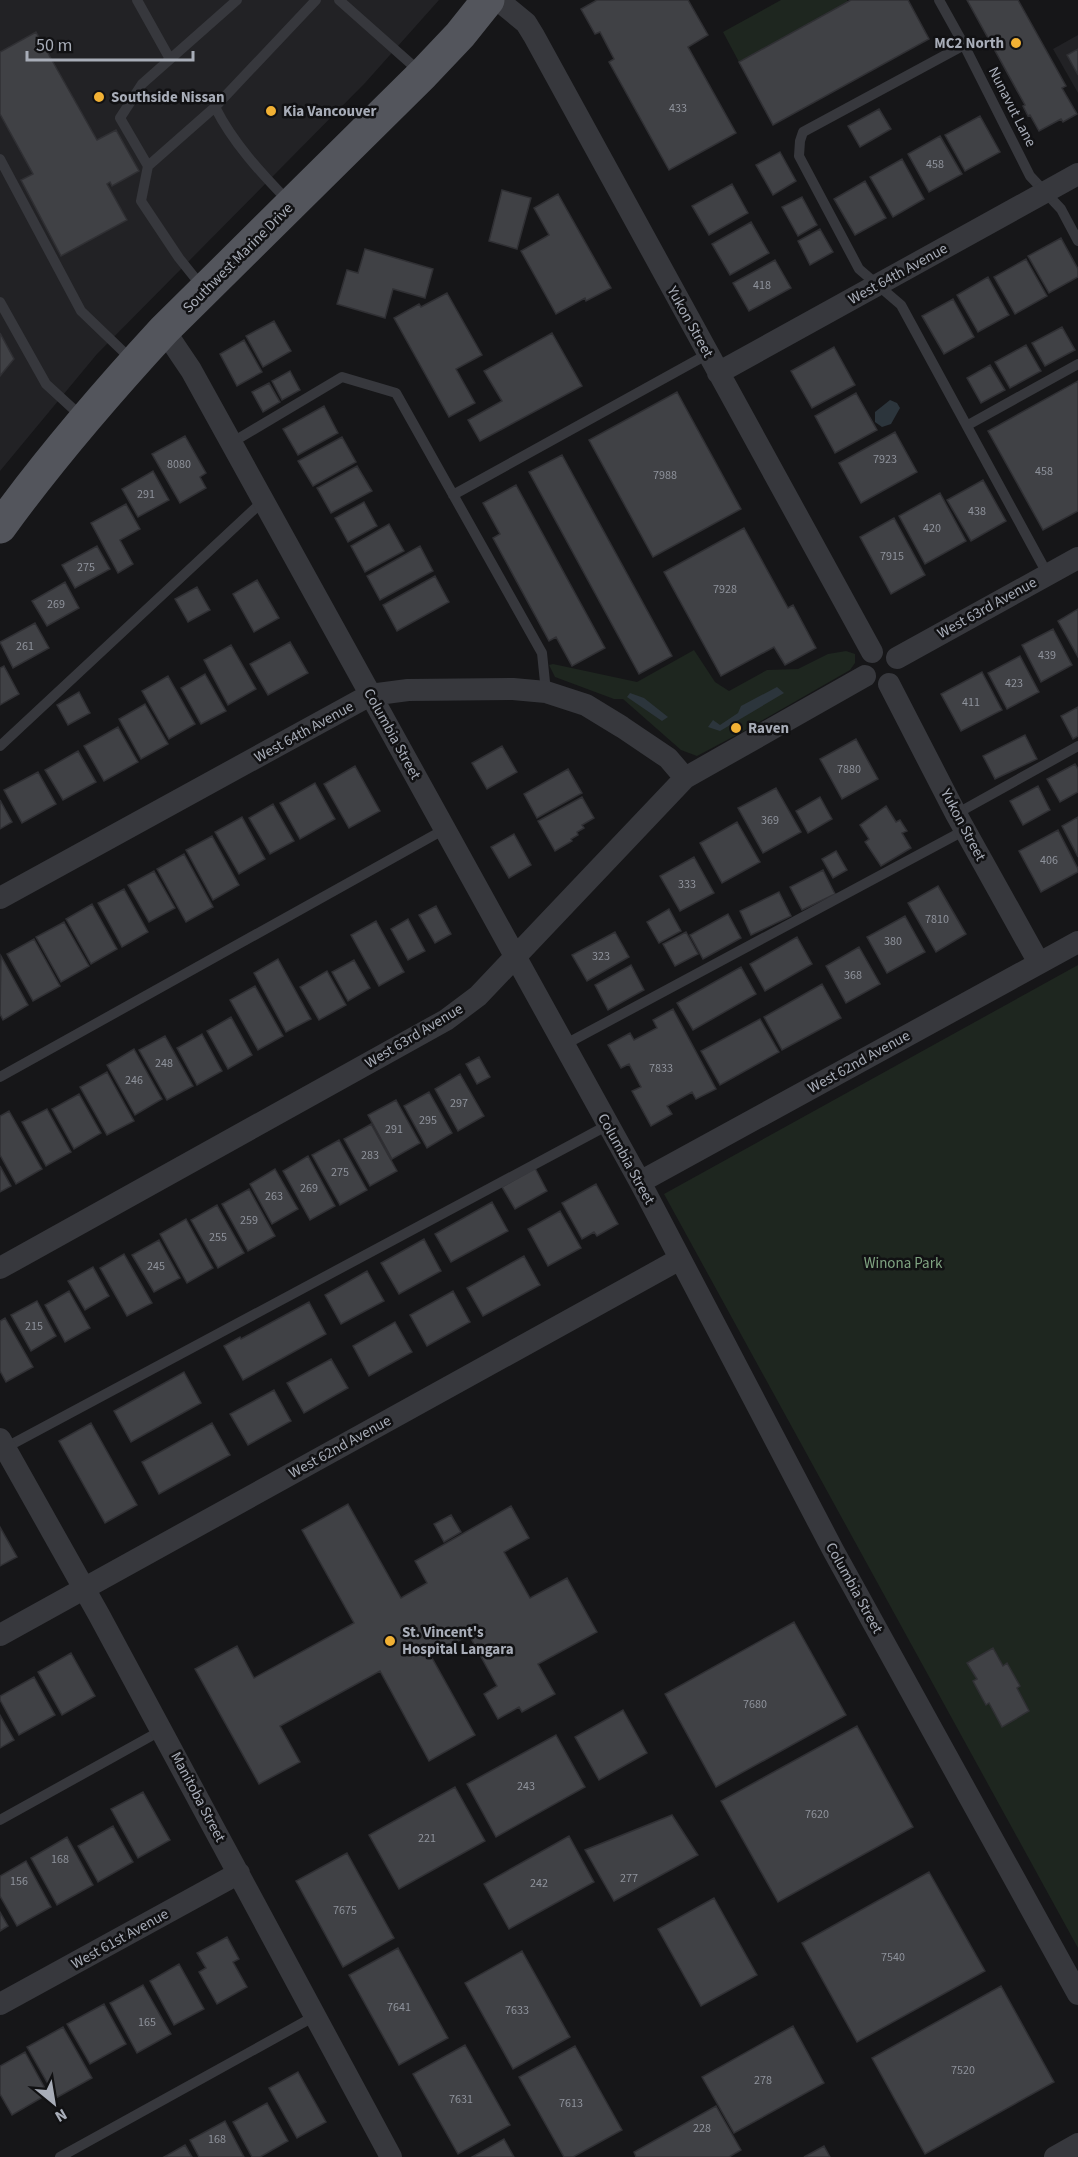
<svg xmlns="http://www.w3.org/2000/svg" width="1078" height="2157" font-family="'Source Sans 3',sans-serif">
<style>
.built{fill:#222225}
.green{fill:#1e261f}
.water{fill:#2c353c}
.building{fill:#404145;stroke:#303034;stroke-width:1.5}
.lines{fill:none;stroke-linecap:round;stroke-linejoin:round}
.lane{stroke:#37383d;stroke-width:10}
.street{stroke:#37383d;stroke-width:22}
.primary{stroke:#53555c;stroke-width:33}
.poi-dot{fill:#f2b134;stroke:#111113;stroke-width:2}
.labels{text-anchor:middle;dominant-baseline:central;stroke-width:5;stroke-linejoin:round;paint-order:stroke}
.number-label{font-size:12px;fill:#8e929b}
.poi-label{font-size:15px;font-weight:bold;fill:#a8adb8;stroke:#111113;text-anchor:start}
.street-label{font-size:15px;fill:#a8adb8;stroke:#111113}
.park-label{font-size:15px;fill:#7fa381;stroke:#111113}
</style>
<rect width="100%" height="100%" fill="#161618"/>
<path class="built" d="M0,0H439L365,83L97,354L0,471Z
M1078,35V93L1053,49Z"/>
<path class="green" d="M781,0H847L848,2L739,62L723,32Z
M694,650L715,682L729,691L767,670L798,669L828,654L846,651L855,654V663L850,670L742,732L697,756L681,750L623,699H614L555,677L549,665L553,664L637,682Z
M1078,965V1948L664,1194Z"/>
<path class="water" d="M890,400L897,403L900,408L891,424L882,427L875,422V412Z
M777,687L784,693L720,731L708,727L713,720L720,725L738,713L741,706Z
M630,693L644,698L668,717L662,721L627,697Z"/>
<path class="building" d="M597,0H688L708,35L688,47L736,133L669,170L609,62L614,59L600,32L595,34L581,9Z
M851,0H908L929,39L773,125L739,62Z
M967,0H1018L1066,86L1062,88L1077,114L1063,122L1061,119L1039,131L1030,115L1028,116L1023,106L1025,105Z
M36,32L97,140L116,130L139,171L112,186L110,182L107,184L127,220L61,256L21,180L33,174L0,114V52Z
M1078,49V75L1067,55Z
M879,109L891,129L860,147L848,126Z
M980,116L1000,152L965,171L945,135Z
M940,136L962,174L929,192L908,154Z
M780,152L796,181L773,195L756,165Z
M902,159L924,199L893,217L870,177Z
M865,181L886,218L855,235L834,199Z
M732,184L748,213L709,235L692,206Z
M502,190L531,198L517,249L489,241Z
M558,194L611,288L586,301L585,298L556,314L521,251L549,235L534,208Z
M802,197L817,225L798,236L782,207Z
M751,222L769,253L730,275L712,244Z
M820,229L833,252L810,265L798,241Z
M1061,238L1078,269V277L1049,293L1028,256Z
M365,249L433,269L425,298L393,289L385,318L337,304L347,270L358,273Z
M1026,259L1047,296L1015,314L994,277Z
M775,260L791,288L749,311L733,283Z
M988,277L1009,315L978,332L957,295Z
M447,293L482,355L456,369L475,403L449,417L394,318L419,304L421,307Z
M953,299L974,337L944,354L922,316Z
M274,321L291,351L263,367L246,336Z
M1062,327L1075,350L1045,366L1032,343Z
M0,333L14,359L0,376Z
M552,333L582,386L480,441L468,420L502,401L484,371Z
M244,340L262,372L237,386L220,354Z
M1026,345L1041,371L1010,388L995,362Z
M834,347L855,385L812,408L791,371Z
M990,365L1005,390L981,403L967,378Z
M290,371L300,390L282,400L272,381Z
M1078,381V511L1043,530L988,431Z
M269,383L280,402L263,412L252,392Z
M677,392L741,509L653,557L589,440Z
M856,393L877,430L835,453L815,416Z
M324,406L338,433L298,455L283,429Z
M895,432L917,472L861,503L839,463Z
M185,436L206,473L200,477L206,488L180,503L152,454Z
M342,437L356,462L313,486L298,461Z
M562,455L672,656L639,674L529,472Z
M357,466L372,491L331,513L317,488Z
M153,471L169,500L138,517L122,489Z
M983,480L1006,521L971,541L947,500Z
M516,485L605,648L572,666L556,637L549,641L493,538L500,534L483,503Z
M940,493L966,541L925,564L899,516Z
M364,502L377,526L348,542L335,518Z
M126,504L140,529L120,540L133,564L118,573L91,523Z
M894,518L925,575L891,594L860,537Z
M389,524L404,551L365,572L351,546Z
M744,528L788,608L793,605L816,648L785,665L774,647L721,676L664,572Z
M97,546L110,569L75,588L62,565Z
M420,546L433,571L380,600L367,576Z
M435,576L449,602L397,631L383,605Z
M257,580L279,618L254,632L233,594Z
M65,582L79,608L47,626L32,601Z
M197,587L210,610L188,622L175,599Z
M1078,609V657L1058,621Z
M35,623L49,648L13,668L0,642Z
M1053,629L1072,665L1041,682L1022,645Z
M290,642L308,673L268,695L250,664Z
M231,645L256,689L228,705L204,660Z
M1020,656L1039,692L1007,709L988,673Z
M4,666L19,694L0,705V668Z
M982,672L1002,710L961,731L941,694Z
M205,674L226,711L201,724L181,688Z
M168,676L195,724L169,739L142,691Z
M79,692L90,713L68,725L57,705Z
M145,704L168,744L141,759L119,719Z
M1078,707V736L1073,739L1061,716Z
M118,727L138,762L104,781L84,746Z
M1025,735L1037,759L995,779L983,756Z
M856,739L878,779L842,799L820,759Z
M502,746L517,772L487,789L472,763Z
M78,751L96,782L63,800L45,770Z
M1075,764L1078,769V792L1060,802L1047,779Z
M355,766L380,811L349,828L324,784Z
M568,769L582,793L537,818L524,794Z
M38,772L56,804L22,823L4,790Z
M315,783L335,819L300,839L280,803Z
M1038,786L1050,810L1023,825L1010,801Z
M776,788L801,832L763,853L738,808Z
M582,797L594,818L582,825L584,828L577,832L578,835L571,839L572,841L555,851L538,821Z
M820,797L832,819L808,833L796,811Z
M0,800L12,822L0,829Z
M273,804L294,841L270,854L249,818Z
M886,806L896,822L900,820L907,831L902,833L911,848L881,866L865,842L869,839L860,825Z
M242,817L265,859L239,874L215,832Z
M1078,817V857L1062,826Z
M737,822L760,862L722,883L700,843Z
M1058,830L1078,869V872L1041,892L1019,851Z
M514,834L531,865L509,878L491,847Z
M212,836L239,885L213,900L186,850Z
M836,851L847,870L833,878L822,859Z
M184,854L213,907L186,922L157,869Z
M694,857L714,893L680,911L660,876Z
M823,870L835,894L802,910L790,887Z
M154,871L175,908L149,922L128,885Z
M938,886L966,934L936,952L908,903Z
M124,889L148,932L122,947L98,903Z
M779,892L791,916L751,935L740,911Z
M92,904L117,949L91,964L66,919Z
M436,906L451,934L435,943L419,915Z
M669,909L681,931L659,943L647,922Z
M728,914L741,938L703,959L690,935Z
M905,916L925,952L887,973L867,937Z
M408,919L425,951L408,960L391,929Z
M376,921L404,972L379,986L351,935Z
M64,922L89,966L61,982L36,937Z
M615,932L629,957L587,981L572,955Z
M686,932L698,954L675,966L663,944Z
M797,937L812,964L765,991L750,964Z
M34,939L60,986L33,1001L7,954Z
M859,947L880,984L846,1003L826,966Z
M1,956L28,1005L3,1020L0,1014Z
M278,959L311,1019L286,1032L254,973Z
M354,960L370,988L348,1001L332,972Z
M631,965L644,990L608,1010L595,985Z
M741,967L756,994L693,1030L677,1003Z
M327,971L346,1005L319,1020L300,987Z
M822,984L841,1018L782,1050L764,1017Z
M255,986L283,1036L258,1050L230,1000Z
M673,1009L716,1089L696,1099L692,1092L667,1106L672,1114L651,1126L632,1091L641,1087L629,1064L621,1068L608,1045L630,1033L634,1040L657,1028L653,1020Z
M231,1017L252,1055L228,1069L207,1031Z
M760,1019L779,1052L720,1085L701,1051Z
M202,1034L222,1071L197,1085L177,1048Z
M165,1036L193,1086L167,1100L139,1050Z
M134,1049L162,1099L135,1115L107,1065Z
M479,1057L490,1077L477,1084L466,1064Z
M107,1072L134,1121L107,1135L80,1087Z
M460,1074L484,1116L458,1131L435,1089Z
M429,1092L452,1133L427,1148L404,1106Z
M79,1094L101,1133L74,1149L52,1109Z
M396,1100L420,1143L392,1159L368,1115Z
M47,1109L71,1152L46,1166L22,1122Z
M9,1111L42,1169L16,1184L0,1155V1116Z
M371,1124L397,1171L370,1186L344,1139Z
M339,1140L367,1190L340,1205L312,1155Z
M308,1156L335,1206L310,1220L283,1171Z
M0,1166L11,1186L0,1192Z
M535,1168L547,1191L515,1209L502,1187Z
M275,1169L298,1209L272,1224L250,1184Z
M596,1184L618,1224L597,1236L594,1232L582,1239L562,1203Z
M249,1189L275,1236L248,1251L222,1204Z
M492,1202L508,1231L451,1262L435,1234Z
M217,1205L244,1253L218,1268L191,1220Z
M560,1211L581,1248L548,1266L528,1229Z
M186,1219L213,1268L187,1283L160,1234Z
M424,1239L441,1271L399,1294L381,1263Z
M159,1240L180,1278L154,1292L132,1255Z
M124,1254L152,1303L127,1316L100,1268Z
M524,1256L540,1285L483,1316L467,1288Z
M93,1267L109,1296L85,1310L68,1281Z
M367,1271L384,1301L341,1324L325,1295Z
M69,1291L90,1328L65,1342L45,1305Z
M453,1291L470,1322L427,1346L410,1315Z
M37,1301L56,1336L31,1351L11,1315Z
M309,1302L326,1334L243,1380L224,1346L240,1337L241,1339Z
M5,1318L33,1367L6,1382L0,1371V1321Z
M395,1322L412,1352L369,1376L353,1346Z
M331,1359L348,1388L304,1413L287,1383Z
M184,1372L201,1403L131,1442L114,1411Z
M274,1390L291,1421L248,1445L230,1414Z
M91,1423L137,1505L105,1523L59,1441Z
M212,1423L230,1455L159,1494L142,1462Z
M348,1504L401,1598L427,1583L415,1561L511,1506L529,1538L504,1552L530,1598L567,1578L597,1632L538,1664L555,1694L522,1712L519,1707L498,1719L484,1694L497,1686L469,1635L431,1656L475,1735L429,1761L380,1671L280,1726L300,1762L259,1784L195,1669L237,1646L254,1678L354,1623L302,1530Z
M451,1515L461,1532L444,1542L434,1524Z
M0,1527L17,1557L0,1566Z
M794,1622L846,1715L716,1787L665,1694Z
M993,1648L1003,1666L1007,1663L1020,1686L1017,1688L1029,1711L1002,1727L989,1703L986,1705L973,1681L977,1679L967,1663Z
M71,1653L95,1696L62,1715L38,1672Z
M34,1677L55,1715L19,1735L0,1700V1696Z
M623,1710L647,1753L599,1780L575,1737Z
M0,1715L14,1740L0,1748Z
M857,1726L913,1827L778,1902L721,1801Z
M556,1735L585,1787L496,1837L467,1784Z
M455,1787L485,1841L399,1889L369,1835Z
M143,1792L170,1840L138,1858L111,1809Z
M672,1815L698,1855L614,1901L585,1850Z
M113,1826L133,1862L98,1882L78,1846Z
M569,1836L594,1882L509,1929L484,1884Z
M67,1837L93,1885L57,1905L31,1858Z
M347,1853L394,1938L343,1967L296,1881Z
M26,1861L51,1907L17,1926L0,1896V1876Z
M929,1872L985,1971L857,2042L802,1943Z
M714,1898L757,1975L701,2006L658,1929Z
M0,1912L8,1926L0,1931Z
M227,1937L239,1959L233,1962L247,1987L217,2004L199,1972L206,1968L197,1953Z
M398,1948L448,2038L399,2065L349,1975Z
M522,1951L570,2037L513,2069L465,1983Z
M179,1964L204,2009L174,2025L150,1981Z
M143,1985L171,2034L137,2053L110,2003Z
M1001,1986L1054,2082L925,2154L872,2058Z
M104,2004L126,2044L90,2064L67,2024Z
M793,2026L824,2083L734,2133L702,2077Z
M63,2027L92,2078L56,2098L27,2047Z
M465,2045L510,2125L458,2154L413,2074Z
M575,2046L622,2130L573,2157H564L519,2077Z
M25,2052L48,2094L12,2115L0,2094V2066Z
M298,2072L326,2122L297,2138L269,2088Z
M267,2103L288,2141L260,2157H252L233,2122Z
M716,2106L741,2150L729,2157H636L634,2152Z
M225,2121L244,2157H199L190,2140Z
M504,2139L514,2157H472Z
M185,2145L192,2157H164Z
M824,2146L830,2157H804Z"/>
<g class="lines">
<path class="lane" d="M137,0L170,59
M339,0L419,71
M939,0L964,45L1030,176L1061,209L1078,241
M964,45L803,132L800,141L799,156L859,269L901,305L1048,575
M215,107L148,166L120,118L142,84L237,0
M0,159L81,311L132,360
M148,166L141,201L179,258L203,288
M289,202C261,173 233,143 215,107L316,0
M0,302L46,384L82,417
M968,425L1078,364
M231,443L342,377L396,393L542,653L546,692
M453,495L708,354
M0,746L263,501
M956,814L1078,746
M564,1045L965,830
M0,1077L445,829
M3,1449L608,1125
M0,1820L162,1730
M60,2157L315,2016"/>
<path class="street" d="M498,0L526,23L534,36L872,652
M164,330L191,370L640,1182L833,1550L1078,1994
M718,373L1078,174
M897,658L1078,558
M889,684L956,814L1039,963
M0,898L370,695L408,690L513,689L546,692L586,705L622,727L668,758L685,778
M640,1182L1078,942
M0,1268L446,1020L478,996L685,778L865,676
M0,1439L99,1615L391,2157
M0,1635L680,1259
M0,2004L239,1873
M1055,2157L1078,2144"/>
<path class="primary" d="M0,527C50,458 106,393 164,330L423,74L460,35L488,0"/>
</g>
<g class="poi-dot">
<circle cx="1016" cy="43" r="6"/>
<circle cx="99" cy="97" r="6"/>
<circle cx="271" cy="111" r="6"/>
<circle cx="736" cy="728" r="6"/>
<circle cx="390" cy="1641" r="6"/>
</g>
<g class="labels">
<g class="number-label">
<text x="678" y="108">433</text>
<text x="935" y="164">458</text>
<text x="762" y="285">418</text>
<text x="885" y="459">7923</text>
<text x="179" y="464">8080</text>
<text x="1044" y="471">458</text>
<text x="665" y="475">7988</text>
<text x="146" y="494">291</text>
<text x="977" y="511">438</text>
<text x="932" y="528">420</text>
<text x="892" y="556">7915</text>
<text x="86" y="567">275</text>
<text x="725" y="589">7928</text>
<text x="56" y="604">269</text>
<text x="25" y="646">261</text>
<text x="1047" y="655">439</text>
<text x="1014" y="683">423</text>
<text x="971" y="702">411</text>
<text x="849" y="769">7880</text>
<text x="770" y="820">369</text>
<text x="1049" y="860">406</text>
<text x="687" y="884">333</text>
<text x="937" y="919">7810</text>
<text x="893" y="941">380</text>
<text x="601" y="956">323</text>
<text x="853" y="975">368</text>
<text x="164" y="1063">248</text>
<text x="661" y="1068">7833</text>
<text x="134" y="1080">246</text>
<text x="459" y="1103">297</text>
<text x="428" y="1120">295</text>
<text x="394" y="1129">291</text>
<text x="370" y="1155">283</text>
<text x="340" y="1172">275</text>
<text x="309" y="1188">269</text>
<text x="274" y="1196">263</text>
<text x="249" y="1220">259</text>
<text x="218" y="1237">255</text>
<text x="156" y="1266">245</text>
<text x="34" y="1326">215</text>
<text x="755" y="1704">7680</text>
<text x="526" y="1786">243</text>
<text x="817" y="1814">7620</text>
<text x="427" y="1838">221</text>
<text x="60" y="1859">168</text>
<text x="629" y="1878">277</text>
<text x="19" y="1881">156</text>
<text x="539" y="1883">242</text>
<text x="345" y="1910">7675</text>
<text x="893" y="1957">7540</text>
<text x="399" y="2007">7641</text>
<text x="517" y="2010">7633</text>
<text x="147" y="2022">165</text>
<text x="963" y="2070">7520</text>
<text x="763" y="2080">278</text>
<text x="461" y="2099">7631</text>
<text x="571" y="2103">7613</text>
<text x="702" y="2128">228</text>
<text x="217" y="2139">168</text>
</g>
<g class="poi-label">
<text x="1004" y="43" text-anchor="end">MC2 North</text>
<text x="111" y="97">Southside Nissan</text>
<text x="283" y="111">Kia Vancouver</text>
<text x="748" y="728">Raven</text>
<text x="402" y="1632">St. Vincent's<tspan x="402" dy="17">Hospital Langara</tspan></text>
</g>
<g class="street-label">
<text transform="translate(1012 107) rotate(63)">Nunavut Lane</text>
<text transform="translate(238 258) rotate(-45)">Southwest Marine Drive</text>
<text transform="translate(898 274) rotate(-29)">West 64th Avenue</text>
<text transform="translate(690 322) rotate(61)">Yukon Street</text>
<text transform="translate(987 608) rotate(-29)">West 63rd Avenue</text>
<text transform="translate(304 732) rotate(-29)">West 64th Avenue</text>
<text transform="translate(392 734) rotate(61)">Columbia Street</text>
<text transform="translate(963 825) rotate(62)">Yukon Street</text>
<text transform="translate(414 1036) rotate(-31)">West 63rd Avenue</text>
<text transform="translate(859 1062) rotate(-29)">West 62nd Avenue</text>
<text transform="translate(626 1159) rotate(61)">Columbia Street</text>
<text transform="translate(340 1447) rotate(-29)">West 62nd Avenue</text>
<text transform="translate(854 1588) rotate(61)">Columbia Street</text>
<text transform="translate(198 1797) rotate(62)">Manitoba Street</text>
<text transform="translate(120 1939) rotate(-29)">West 61st Avenue</text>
</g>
<g class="park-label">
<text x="903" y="1263">Winona Park</text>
</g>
</g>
<g transform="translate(54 2103) rotate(150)" stroke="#111113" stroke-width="4.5" paint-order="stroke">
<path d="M0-4.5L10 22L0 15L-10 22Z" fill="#a8adb8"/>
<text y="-9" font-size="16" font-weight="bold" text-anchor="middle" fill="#a8adb8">N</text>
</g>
<path d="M27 51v9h166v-9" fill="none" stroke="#a8adb8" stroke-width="3"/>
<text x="36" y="51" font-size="18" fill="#a8adb8" stroke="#111113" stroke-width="4.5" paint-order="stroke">50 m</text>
</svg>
